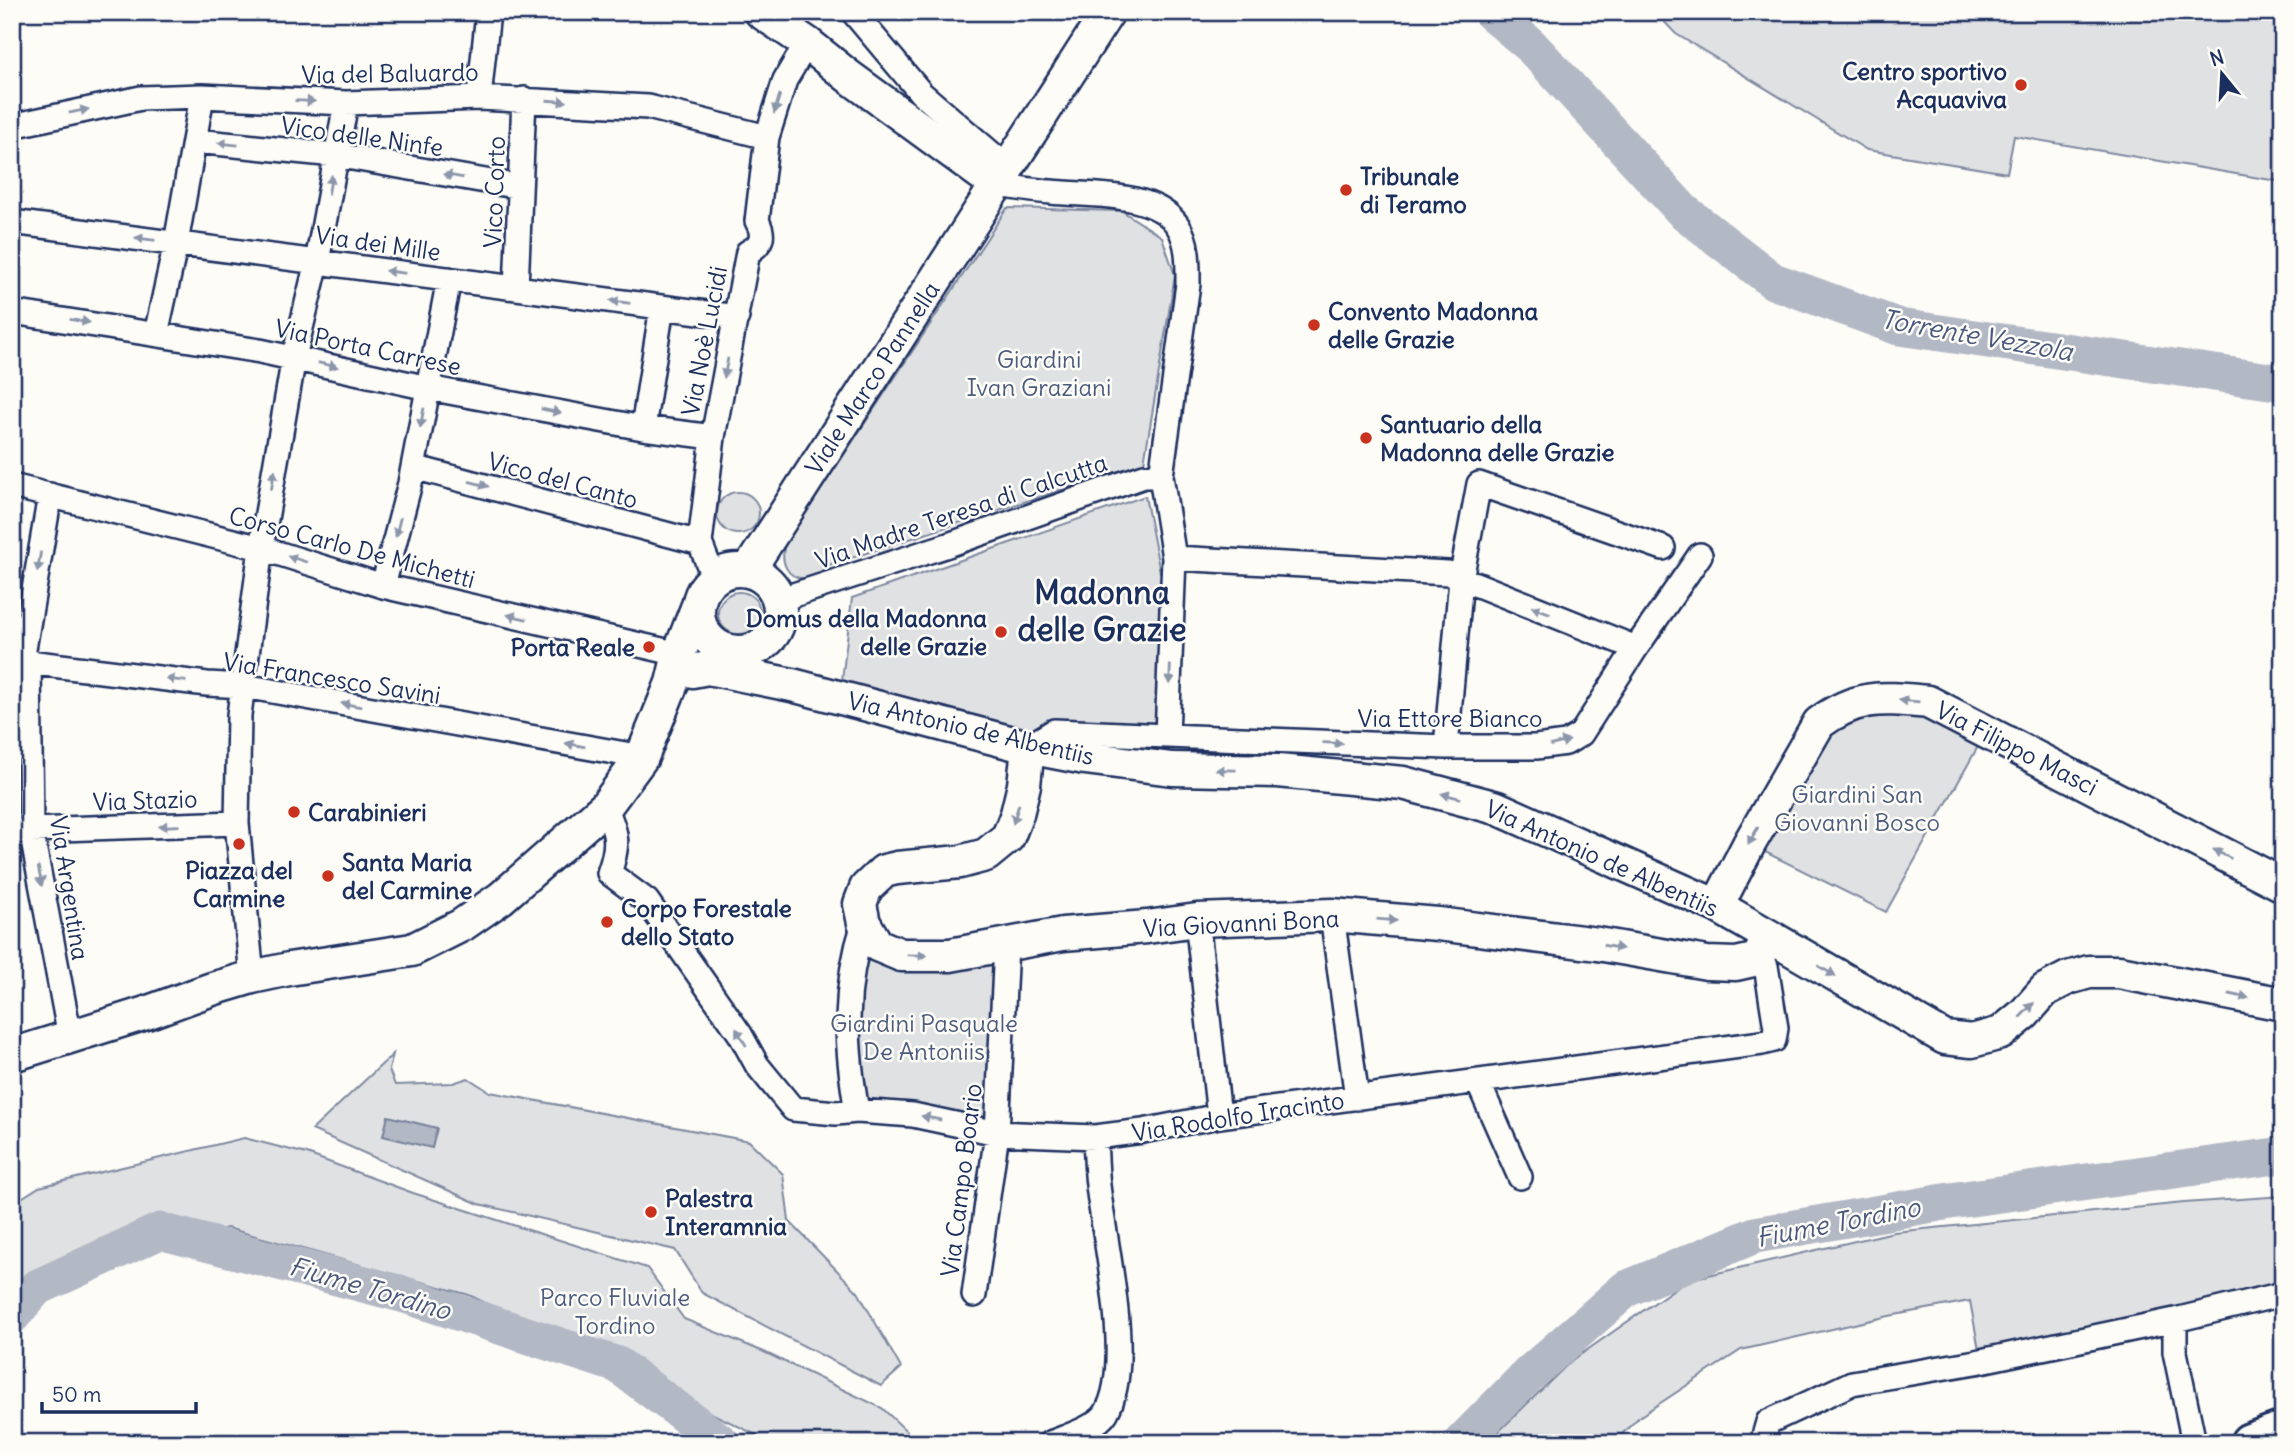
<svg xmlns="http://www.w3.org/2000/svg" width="2295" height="1455" font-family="Delius,sans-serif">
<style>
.green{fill:#e0e1e3;stroke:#7e88a0;stroke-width:2}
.water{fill:#b3b8c5;stroke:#76819c;stroke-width:2}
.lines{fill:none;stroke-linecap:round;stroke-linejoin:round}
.river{stroke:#b3b8c5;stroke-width:37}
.street-casing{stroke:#1b2f5e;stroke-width:28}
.secondary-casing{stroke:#1b2f5e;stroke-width:37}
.highway-casing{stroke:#1b2f5e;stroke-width:44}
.street{stroke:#fdfcf7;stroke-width:23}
.secondary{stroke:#fdfcf7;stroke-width:32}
.highway{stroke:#fdfcf7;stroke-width:38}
.oneway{fill:#8c96aa}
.poi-dot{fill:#c8321e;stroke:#fdfcf7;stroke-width:2.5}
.labels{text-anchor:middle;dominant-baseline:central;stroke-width:5;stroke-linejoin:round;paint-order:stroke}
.poi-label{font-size:24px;font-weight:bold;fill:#1b2f5e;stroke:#fdfcf7;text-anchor:start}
.street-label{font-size:24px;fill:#1b2f5e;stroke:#fdfcf7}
.park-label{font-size:24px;fill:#4c5c7f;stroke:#fdfcf7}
.water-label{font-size:26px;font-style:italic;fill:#49587d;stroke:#fdfcf7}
.district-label{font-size:32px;font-weight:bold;fill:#1b2f5e;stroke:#fdfcf7}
</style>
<rect width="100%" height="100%" fill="#fdfcf7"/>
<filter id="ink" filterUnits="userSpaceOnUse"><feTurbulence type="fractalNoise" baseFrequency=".0143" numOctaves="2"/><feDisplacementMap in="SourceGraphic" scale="14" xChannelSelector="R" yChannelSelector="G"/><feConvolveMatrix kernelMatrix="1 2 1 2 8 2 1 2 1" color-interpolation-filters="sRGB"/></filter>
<g filter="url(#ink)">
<path class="green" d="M1655,12H2283V182L2014,136L2007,173L1867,150L1676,34Z
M1007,208L1122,211L1162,237L1175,275L1144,463L842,561C837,562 830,564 826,567C823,569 822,573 818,575C815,577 811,578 807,578C786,580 780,561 785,544Z
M717 513a21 21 0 1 1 42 0a21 21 0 1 1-42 0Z
M1145,496L1160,572L1174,573L1167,736H1043L840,697L852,598Z
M718 613a21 21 0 1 1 42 0a21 21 0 1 1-42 0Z
M1867,699L1986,732L1886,912L1749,844L1819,723Z
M1006,945L997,1133L857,1111L854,953Z
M393,1054L389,1070L395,1085L453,1083L468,1078L490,1092L749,1141L783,1174L789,1221L858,1292L901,1368L881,1386L702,1293L675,1250L479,1204L312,1130Z
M244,1138L307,1154L413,1193L647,1268L684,1319L764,1352L882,1408L914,1438L916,1443H773L469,1295L227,1228L12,1284V1204L39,1187Z
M2283,1196V1282L2185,1306L1979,1350L1970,1301L1889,1316L1741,1350L1639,1417L1613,1443H1487L1570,1362L1687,1280L1894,1232L2184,1203Z"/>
<path class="water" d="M388,1116L437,1128L432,1148L383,1136Z"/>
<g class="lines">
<path class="river" d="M1491,12L1530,45L1683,211L1773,281L1899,327L2283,383
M12,1316L36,1288L160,1231L402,1294L618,1365L722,1443
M1461,1443L1529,1374L1626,1289L1755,1235L1950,1201L2283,1155"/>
<defs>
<path id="street" d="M853,12L921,93L1007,167
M479,98L488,12
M12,126L141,98L202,96L346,103L479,98L648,107L767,137
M195,141L335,155L520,187
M997,185C1015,187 1033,191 1051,192C1088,196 1154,190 1178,226C1189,243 1188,265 1188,284L1161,476L1174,558L1167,736L1446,747H1536L1566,743L1581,734L1636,648L1448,573L1174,558
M12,222L737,317
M516,288L524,99
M12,312L260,351L428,388L643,428L713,437
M156,334L176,243L202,96
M643,428L662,307
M413,467L700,543
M12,486L261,548L383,586L679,654
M714,579L700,543L713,437L748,252C762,245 765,235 757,221L767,137L785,80L807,43
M383,586L410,483L449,279
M778,600L948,545L1144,476H1161
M1636,648L1700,555
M12,660L207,684L244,686L642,757
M22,661L50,495
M29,662L31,830L70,1037
M1028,747L1054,731L1167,736
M1446,747L1461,579L1479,484L1663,548
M605,807C618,834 619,845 609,873L647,901L740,1034L757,1065L793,1109L836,1113L857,1111L913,1115L997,1133L1095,1137L1143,1131L1219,1116L1762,1043L1774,1040L1776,1028L1766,966L1758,959
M12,832L31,830L237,823
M1332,915L1357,1098
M1197,920L1219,1116
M252,977L237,823L239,715L261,548L294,357L317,262L346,103
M1478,1082L1520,1177
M857,1111C845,1044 843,988 864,923
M974,1295L997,1133L1006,945
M2175,1320V1352L2194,1443
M1050,1443C1065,1437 1097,1428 1106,1413C1135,1363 1104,1242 1098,1185C1096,1169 1096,1153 1095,1137
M1762,1443L1768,1422L1852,1383L1976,1362L2175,1320L2283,1294"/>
<path id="secondary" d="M761,12L807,43L848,76L997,185
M698 611a41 41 0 1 1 82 0a41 41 0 1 1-82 0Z
M748,571L1108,12
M728,651L752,677L792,685L1028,747L1085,758L1172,769L1278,771L1403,783L1497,808L1717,906L1945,1038L1972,1041L2001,1033L2024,1014L2045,990L2068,978L2089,972H2119L2283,1004
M692,671L708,668L752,677
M1028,747L1024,785L1017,814L1008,837L986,855L960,862L897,868L884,871L866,888L860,904L864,923L877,945L901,955H950L1063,934L1147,927L1197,920L1332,915L1438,924L1598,944L1707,963L1736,964L1758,959L1768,937
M1717,906L1749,844L1819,723C1858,694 1883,698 1928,702L2283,885
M12,1055L146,1013L212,989L252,977L289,969L412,950L462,925L501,898L605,807L642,757L672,683L679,654L697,608"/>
<path id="highway" d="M2250,1443L2283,1431"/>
</defs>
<use href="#street" class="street-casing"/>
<use href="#secondary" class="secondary-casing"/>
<use href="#highway" class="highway-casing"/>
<use href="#street" class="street"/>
<use href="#secondary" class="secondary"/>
<use href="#highway" class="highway"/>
</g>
<defs><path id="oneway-solid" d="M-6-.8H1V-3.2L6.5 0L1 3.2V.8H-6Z" transform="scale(1.75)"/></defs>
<g class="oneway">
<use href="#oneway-solid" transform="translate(305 101) rotate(2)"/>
<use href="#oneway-solid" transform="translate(557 101) rotate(4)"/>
<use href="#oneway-solid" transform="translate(777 104) rotate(107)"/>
<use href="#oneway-solid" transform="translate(79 111) rotate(-12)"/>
<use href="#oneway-solid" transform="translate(228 144) rotate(-174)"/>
<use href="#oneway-solid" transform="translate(453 176) rotate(-170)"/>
<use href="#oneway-solid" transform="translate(330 185) rotate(-80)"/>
<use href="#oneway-solid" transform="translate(145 239) rotate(-173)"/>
<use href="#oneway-solid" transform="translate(395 272) rotate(-172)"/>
<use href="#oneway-solid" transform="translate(620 302) rotate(-172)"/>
<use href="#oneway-solid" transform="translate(80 321) rotate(9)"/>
<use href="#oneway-solid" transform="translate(328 365) rotate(13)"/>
<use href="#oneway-solid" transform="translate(726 368) rotate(101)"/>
<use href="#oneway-solid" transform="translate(551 411) rotate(11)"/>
<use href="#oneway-solid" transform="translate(422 418) rotate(101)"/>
<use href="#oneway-solid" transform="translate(273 480) rotate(-80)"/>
<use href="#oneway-solid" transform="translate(479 484) rotate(15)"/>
<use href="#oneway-solid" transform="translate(398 527) rotate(104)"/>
<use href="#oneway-solid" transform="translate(297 559) rotate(-162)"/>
<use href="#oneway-solid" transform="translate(39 562) rotate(99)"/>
<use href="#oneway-solid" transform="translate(1541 610) rotate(-159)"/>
<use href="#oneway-solid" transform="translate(517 617) rotate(-167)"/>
<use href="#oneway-solid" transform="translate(1170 675) rotate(92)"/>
<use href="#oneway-solid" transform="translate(176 680) rotate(-173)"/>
<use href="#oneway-solid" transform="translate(1909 701) rotate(-175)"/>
<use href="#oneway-solid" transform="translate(351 705) rotate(-170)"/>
<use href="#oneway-solid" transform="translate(1333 743) rotate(2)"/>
<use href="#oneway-solid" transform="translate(1560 743) rotate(-15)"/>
<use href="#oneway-solid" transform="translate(575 745) rotate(-170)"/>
<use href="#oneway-solid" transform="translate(1226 770) rotate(-179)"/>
<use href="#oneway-solid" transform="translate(1451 796) rotate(-166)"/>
<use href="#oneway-solid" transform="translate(1016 814) rotate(107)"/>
<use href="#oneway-solid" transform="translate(169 826) rotate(178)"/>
<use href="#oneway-solid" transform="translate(1753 836) rotate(119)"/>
<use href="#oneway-solid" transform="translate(2222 854) rotate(-153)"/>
<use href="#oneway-solid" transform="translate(40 876) rotate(79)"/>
<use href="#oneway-solid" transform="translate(1387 920) rotate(5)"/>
<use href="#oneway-solid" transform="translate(1613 947) rotate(10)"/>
<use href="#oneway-solid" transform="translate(917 955) rotate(1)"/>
<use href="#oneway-solid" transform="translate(1827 971) rotate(30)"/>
<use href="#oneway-solid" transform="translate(2239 996) rotate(11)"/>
<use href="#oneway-solid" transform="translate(2027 1010) rotate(-46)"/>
<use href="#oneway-solid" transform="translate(741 1037) rotate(-121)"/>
<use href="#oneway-solid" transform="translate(931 1118) rotate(-168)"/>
</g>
</g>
<g class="poi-dot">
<circle cx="2021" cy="85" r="7"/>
<circle cx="1346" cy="190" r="7"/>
<circle cx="1314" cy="325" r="7"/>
<circle cx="1366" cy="438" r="7"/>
<circle cx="1001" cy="632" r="7"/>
<circle cx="649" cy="647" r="7"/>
<circle cx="294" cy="812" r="7"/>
<circle cx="239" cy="844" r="7"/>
<circle cx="328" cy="876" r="7"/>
<circle cx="607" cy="922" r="7"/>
<circle cx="651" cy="1212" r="7"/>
</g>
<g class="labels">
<g class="poi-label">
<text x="2007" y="71" text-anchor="end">Centro sportivo<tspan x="2007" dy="28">Acquaviva</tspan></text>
<text x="1360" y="176">Tribunale<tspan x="1360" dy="28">di Teramo</tspan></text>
<text x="1328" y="311">Convento Madonna<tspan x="1328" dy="28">delle Grazie</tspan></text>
<text x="1380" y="424">Santuario della<tspan x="1380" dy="28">Madonna delle Grazie</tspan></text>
<text x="987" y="618" text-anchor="end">Domus della Madonna<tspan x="987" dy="28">delle Grazie</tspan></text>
<text x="635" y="647" text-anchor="end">Porta Reale</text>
<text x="308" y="812">Carabinieri</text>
<text x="342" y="862">Santa Maria<tspan x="342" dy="28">del Carmine</tspan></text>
<text x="239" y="870" text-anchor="middle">Piazza del<tspan x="239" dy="28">Carmine</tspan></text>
<text x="621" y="908">Corpo Forestale<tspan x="621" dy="28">dello Stato</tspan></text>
<text x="665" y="1198">Palestra<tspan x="665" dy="28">Interamnia</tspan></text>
</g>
<g class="street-label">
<text transform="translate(390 73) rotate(-1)">Via del Baluardo</text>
<text transform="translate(362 136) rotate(8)">Vico delle Ninfe</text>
<text transform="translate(494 192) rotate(-88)">Vico Corto</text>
<text transform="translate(378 243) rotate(8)">Via dei Mille</text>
<text transform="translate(704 341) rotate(-79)">Via Noè Lucidi</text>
<text transform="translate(368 347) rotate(12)">Via Porta Carrese</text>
<text transform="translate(872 378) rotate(-57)">Viale Marco Pannella</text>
<text transform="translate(563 480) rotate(15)">Vico del Canto</text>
<text transform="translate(961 511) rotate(-19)">Via Madre Teresa di Calcutta</text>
<text transform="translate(352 547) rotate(15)">Corso Carlo De Michetti</text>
<text transform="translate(332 678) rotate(9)">Via Francesco Savini</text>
<text x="1450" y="718">Via Ettore Bianco</text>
<text transform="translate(971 728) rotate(13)">Via Antonio de Albentiis</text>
<text transform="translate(2017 748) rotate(27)">Via Filippo Masci</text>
<text transform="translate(145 800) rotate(-2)">Via Stazio</text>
<text transform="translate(1602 858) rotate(24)">Via Antonio de Albentiis</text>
<text transform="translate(70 888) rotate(81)">Via Argentina</text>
<text transform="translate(1241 923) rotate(-3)">Via Giovanni Bona</text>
<text transform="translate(1238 1116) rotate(-9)">Via Rodolfo Iracinto</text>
<text transform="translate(961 1180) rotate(-83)">Via Campo Boario</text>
</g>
<g class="park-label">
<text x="1039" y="359">Giardini<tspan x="1039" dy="28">Ivan Graziani</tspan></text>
<text x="1857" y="794">Giardini San<tspan x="1857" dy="28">Giovanni Bosco</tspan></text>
<text x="924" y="1023">Giardini Pasquale<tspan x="924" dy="28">De Antoniis</tspan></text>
<text x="615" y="1297">Parco Fluviale<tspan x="615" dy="28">Tordino</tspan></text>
</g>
<g class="water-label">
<text transform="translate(1977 335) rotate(10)">Torrente Vezzola</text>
<text transform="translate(1838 1222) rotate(-11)">Fiume Tordino</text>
<text transform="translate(370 1288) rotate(16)">Fiume Tordino</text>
</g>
<g class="district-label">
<text x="1102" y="592">Madonna<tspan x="1102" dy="37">delle Grazie</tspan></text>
</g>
</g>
<rect width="2295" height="1455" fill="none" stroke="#fdfcf7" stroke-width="42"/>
<rect x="21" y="21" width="2253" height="1413" fill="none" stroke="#1b2f5e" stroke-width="2.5" filter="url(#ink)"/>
<g transform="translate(2222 74) rotate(342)" stroke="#fdfcf7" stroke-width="5" paint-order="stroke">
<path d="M0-5L12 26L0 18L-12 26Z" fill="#1b2f5e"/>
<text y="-10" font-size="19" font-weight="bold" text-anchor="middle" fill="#1b2f5e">N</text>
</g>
<path d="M42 1402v10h154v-10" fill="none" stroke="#1b2f5e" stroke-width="3.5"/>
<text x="52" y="1402" font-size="21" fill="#1b2f5e" stroke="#fdfcf7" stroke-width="5" paint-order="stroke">50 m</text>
</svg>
